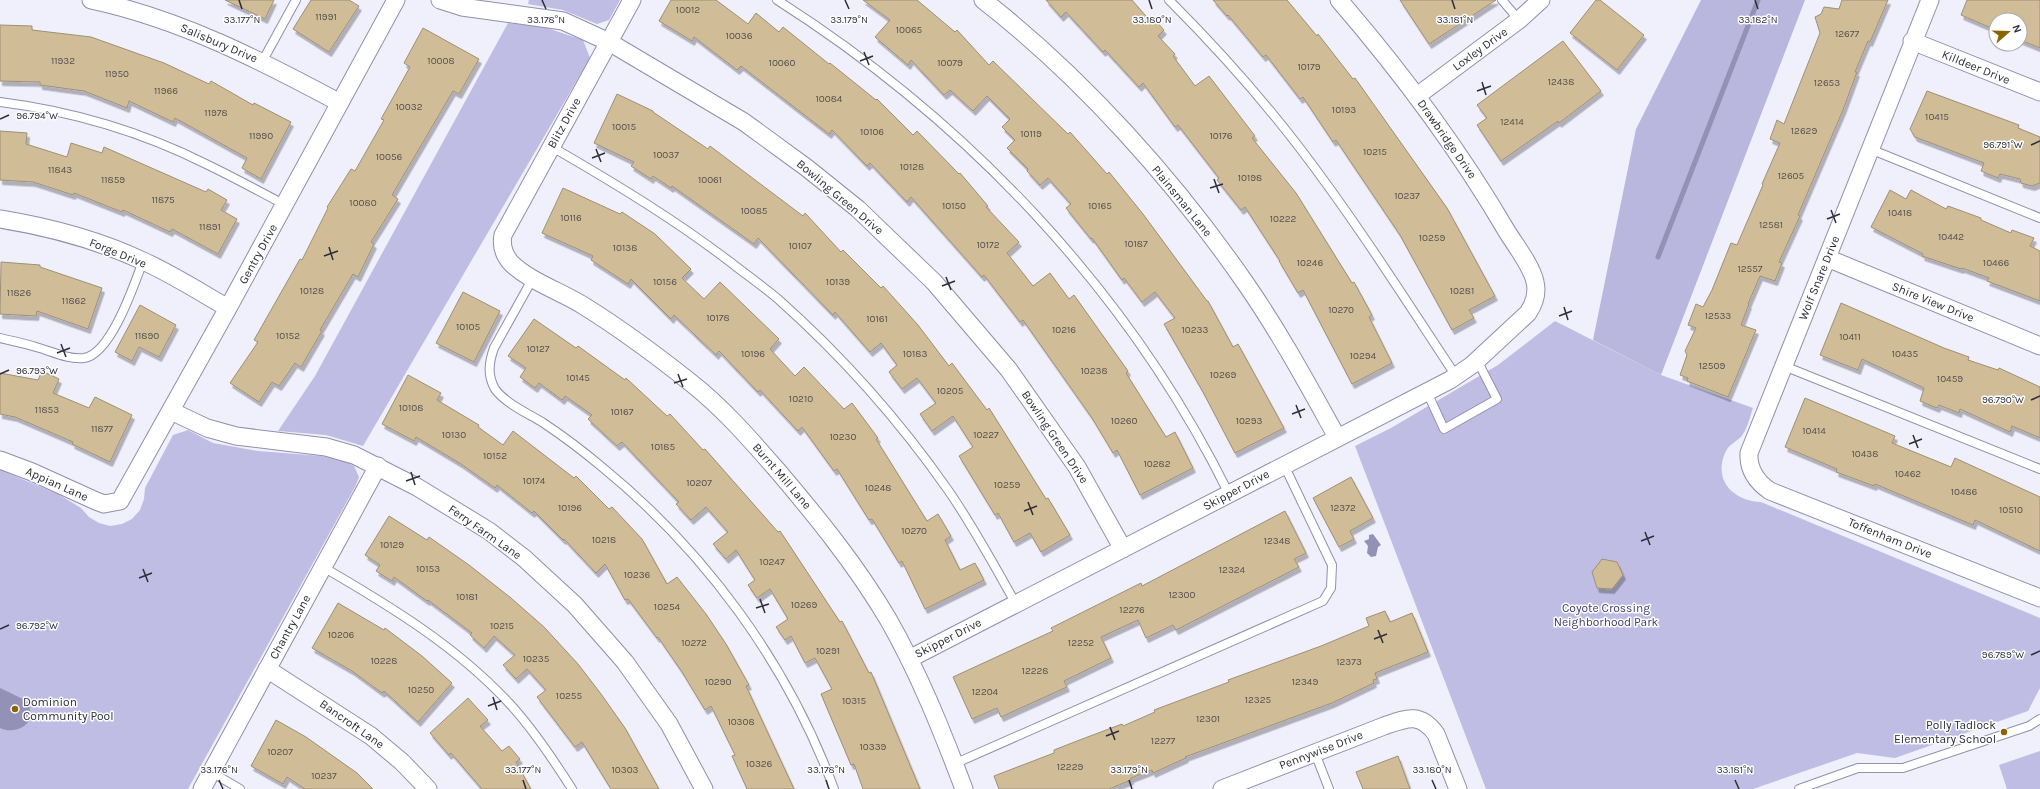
<svg xmlns="http://www.w3.org/2000/svg" width="2040" height="789" font-family="Karla,sans-serif">
<style>
.green{fill:#bfbde3}
.forest{fill:#b9b7de}
.water{fill:#9391b6}
.lines{fill:none;stroke-linecap:round;stroke-linejoin:round}
.stream{stroke:#9391b6;stroke-width:5}
.building{fill:#d0bd97;stroke:#9e9074;filter:url(#shadow)}
.service-casing{stroke:#908fac;stroke-width:10}
.minor-casing{stroke:#908fac;stroke-width:19}
.service{stroke:#fff;stroke-width:8}
.minor{stroke:#fff;stroke-width:17}
.ticks{fill:none;stroke:#2d2d39;stroke-width:1.5}
.poi-dot{fill:#886501;stroke:#fefefe;stroke-width:1.5}
.labels{text-anchor:middle;dominant-baseline:central;stroke-width:3;stroke-linejoin:round;paint-order:stroke}
.number-label{font-size:10px;fill:#565150}
.street-label{font-size:12px;fill:#2d2d39;stroke:#fefefe}
.park-label{font-size:12px;fill:#413b6e;stroke:#fefefe}
.poi-label{font-size:12px;fill:#2d2d39;stroke:#fefefe;text-anchor:start}
.ticks-label{font-size:10px;text-anchor:middle;fill:#2d2d39;stroke:#fefefe;stroke-width:3;stroke-linejoin:round;paint-order:stroke}
</style>
<defs>
<filter id="shadow"><feDropShadow dx="2.5" dy="4.5" stdDeviation="0" flood-color="#0004"/></filter>
</defs>
<rect width="100%" height="100%" fill="#f0effc"/>
<path class="green" d="M529,0H620L609,20L597,24L563,10L528,4Z
M508,23L544,27L583,40L590,58L363,446L326,435L278,431L315,376Z
M1555,321L1661,375L1753,408C1750,416 1748,427 1743,434C1739,441 1730,443 1726,451C1712,479 1733,501 1761,502L2040,618V688L2028,711L1895,758L1857,753L1753,789H1486L1355,446L1391,428L1498,365Z
M188,430L213,443L258,451L322,456L344,460L354,466L359,477L355,487L188,789H0V470L58,494L81,508L89,517L99,523L110,526L122,524L132,519L140,510L144,499L145,488L173,435Z
M2040,751V789H2007L1999,765Z"/>
<path class="forest" d="M1701,0H1805L1661,375L1593,340L1636,129Z"/>
<path class="water" d="M1373,534L1381,545L1378,547L1376,556L1371,557L1367,553L1368,546L1364,541L1369,539V535Z
M0,688L29,702C29,706 31,714 30,718C26,730 10,733 0,728Z"/>
<g class="lines">
<path class="stream" d="M1658,257L1758,0"/>
</g>
<path class="building" d="M225,0H274L265,19Z
M311,0H349L359,6L329,52L293,29Z
M671,0H716L748,24L756,13L779,32L783,27L829,64L830,63L876,100L877,99L913,135L917,131L959,174L960,173L988,206L986,207L1019,242L1007,253L1033,286L1050,273L1069,299L1074,295L1128,371L1126,373L1166,437L1175,432L1193,468L1140,495L1117,450L1113,453L1092,418L1023,320L1020,322L984,275L982,277L911,197L907,202L870,163L867,166L832,130L829,134L741,66L737,70L694,37L692,41L659,21Z
M863,0H917L955,32L957,30L989,65L993,61L1068,134L1070,132L1107,174L1109,172L1143,214L1207,301H1208L1233,347L1238,344L1284,428L1235,453L1203,392L1164,324L1175,318L1155,292L1142,302L1124,278L1122,280L1092,238L1091,239L1066,208L1071,204L1048,178L1040,185L1027,171L1028,169L1007,148L1015,140L1002,127L1010,119L987,96L973,111L950,90L944,95L911,60L908,65L875,37L890,20Z
M1046,0H1132L1152,23L1155,20L1164,30L1158,36L1175,54L1173,56L1195,86L1209,76L1255,136L1252,138L1296,193L1352,283L1354,282L1372,315L1369,317L1392,363L1352,384L1303,290L1298,293L1279,261H1280L1245,207L1241,210L1217,180L1219,178L1178,125L1175,127L1143,83L1139,87L1105,50L1103,52L1066,12L1061,17Z
M1213,0H1287L1317,36L1318,34L1353,79L1355,78L1447,208L1495,296L1469,310L1474,318L1452,330L1400,235L1336,140L1333,142L1303,97L1300,99L1266,55L1263,57L1228,15L1227,16Z
M1400,0H1496L1429,44Z
M1596,0H1600L1644,35L1617,70L1570,33Z
M1842,0H1888L1870,42L1868,41L1855,72H1857L1843,110L1798,215L1800,216L1779,262L1782,263L1775,281L1760,276L1748,304H1749L1741,325L1756,330L1728,397L1687,381L1688,378L1680,375L1687,355L1685,351L1696,328L1688,325L1696,304L1703,307L1712,290L1731,243L1737,245L1763,185L1762,184L1780,143L1770,139L1777,120L1784,124L1820,33L1815,17L1821,14L1824,7L1839,9Z
M1967,0H2040V48L2020,40V20H1996V30L1961,15Z
M0,25L32,26V30L91,37L164,63L209,84L211,81L253,105L254,103L291,122L261,179L242,168L247,158L175,118L173,122L129,101L127,108L84,91L40,85V82L0,81Z
M423,28L479,59L459,94L453,91L392,195L398,199L371,242L374,244L358,277L353,274L320,330L322,331L301,367L295,363L279,386L272,382L259,402L230,383L258,342L254,340L300,259L302,260L328,208L327,207L351,169L355,171L384,120L381,119L410,67L404,63Z
M1563,41L1601,91L1559,123L1558,121L1501,161L1477,125L1487,118L1477,105Z
M1927,91L2019,125L2018,128L2040,137V183L2032,186L2021,183L2020,179L2000,174L1998,178L1981,171L1984,163L1915,137L1910,129Z
M617,94L653,111V112L708,149L710,146L803,216L805,213L841,252L843,250L881,288L883,286L918,325L949,366L952,363L987,410L989,408L1046,499L1048,498L1070,535L1041,552L1030,533L1014,542L998,513L995,515L959,456L973,447L953,416L932,431L920,414L936,403L917,378L902,389L889,372L897,365L881,343L870,352L835,312L833,315L758,238L754,244L672,186L671,188L653,176L651,179L631,166L634,162L594,143Z
M0,131L27,133L26,144L67,157L71,143L102,153L104,147L206,192L208,189L227,200L221,210L237,219L218,254L172,229L170,232L123,210L122,212L74,193L73,195L33,182L0,180Z
M563,188L620,214L622,212L655,234L691,269L682,278L704,299L720,282L779,339L770,349L795,376L804,367L844,409L852,403L878,438L876,439L927,521L938,514L951,536L945,540L960,570L975,563L984,580L925,609L902,561L899,563L872,519L869,520L837,469L834,471L802,427L798,431L760,390L758,392L719,351L716,355L674,315L671,319L631,279L628,284L591,260L593,256L542,233Z
M1890,190L1906,199L1911,190L1946,209L1948,206L1981,218V220L2011,233L2012,230L2034,238L2030,246L2040,251V301L1987,281L1989,278L1962,268L1961,269L1922,256L1923,254L1871,227Z
M1,262L40,265V267L102,288L88,329L37,311L36,316L0,314Z
M463,292L500,311L474,362L436,343Z
M1841,303L1944,348L1969,357L1968,360L1998,370L1999,368L2040,387V438L2012,426L2010,432L1960,409L1959,413L1939,405L1937,408L1920,401L1924,388L1862,359L1858,370L1820,355Z
M140,305L176,325L159,357L139,347L132,361L115,352Z
M534,319L576,348L578,346L625,380L626,378L667,416L670,414L703,450L705,449L778,532L780,531L840,622L842,621L869,673L871,672L920,789H863L854,764L851,765L821,694L832,689L815,658L805,663L791,636L785,640L776,627L788,619L770,589L757,598L748,585L755,580L736,550L726,559L713,544L728,532L706,507L691,520L676,504L679,502L622,442L617,446L588,419L592,415L565,396L562,400L539,383L535,388L520,377L526,368L508,356Z
M42,371L59,379L53,393L89,408L95,397L132,415L110,462L72,444L73,442L15,417L0,414V373L38,380Z
M408,375L441,393L437,400L479,425L478,427L503,445L513,431L574,478L576,476L609,509L612,507L642,539L667,584L677,577L706,614L726,644L749,685L746,686L794,789H747L732,756L735,755L711,706L705,710L682,672L658,637L657,638L628,599L625,600L605,564L596,573L564,539L563,540L534,511L532,513L497,485L495,488L461,464L416,437L414,441L382,424Z
M1805,398L1895,436L1892,443L1951,467L1955,458L2040,497V551L1975,520L1973,525L1875,484L1874,486L1836,472L1837,469L1785,447Z
M1351,477L1373,518L1350,531L1354,539L1339,547L1313,498Z
M1285,511L1306,553L1294,559L1299,567L1176,630L1173,625L1146,638L1138,620L1101,637L1111,658L1064,681L1067,687L1001,717L997,708L972,719L953,677L1053,631L1051,628L1141,583L1142,586Z
M389,516L427,540L429,537L469,565L511,598L544,627L578,664L601,694L625,728L659,789H611L582,742L575,747L537,697L546,690L527,669L516,679L503,665L515,655L494,636L484,648L470,635L472,633L428,600L427,601L394,577L392,581L376,571L380,565L365,555Z
M1602,559L1617,562L1623,575L1612,589L1597,588L1592,572Z
M338,603L384,630L385,628L422,656L452,683L418,722L384,691L382,693L352,671L312,648Z
M1385,611L1390,622L1412,613L1428,652L1375,673L1377,679L1373,680L1374,683L1332,703L1185,757L1186,758L1153,773L1152,770L1131,778V780L1109,789H999L994,776L1054,753V750L1077,741L1122,724L1123,726L1155,712L1154,710L1229,682L1228,680L1321,646L1369,626L1366,618Z
M468,698L488,720L480,726L502,751L509,746L520,759L516,762L531,789H482L451,753L449,755L430,733Z
M276,720L306,737L357,773L373,789H305L287,777L283,784L251,766Z
M1398,756L1410,789H1363L1356,772Z"/>
<g class="lines">
<defs>
<path id="service" d="M777,0C967,121 1129,291 1229,494
M1169,0C1215,46 1259,95 1299,147C1355,220 1405,299 1456,376
M1502,0L1519,20
M262,62L296,0
M0,102C71,111 142,132 206,164C233,177 259,191 285,205
M552,147C616,184 679,222 738,268C751,278 765,288 778,299C841,355 899,420 948,490C973,526 994,565 1016,604
M1870,149L2040,218
M533,278L494,348C489,362 487,375 495,389C505,403 527,413 542,422C563,436 583,451 602,467C705,551 788,664 834,789
M0,338C12,341 24,343 36,347C51,351 68,360 84,358C111,354 134,285 143,261
M1784,366L2040,469
M1427,392L1444,429L1497,399L1477,360
M323,567C390,606 456,646 509,703C533,729 553,759 572,789
M1315,753L1329,789
M954,764L1323,601L1331,588L1332,565L1284,465
M211,772L240,789
M1799,789L1858,768H1903L2029,726L2040,719"/>
<path id="minor" d="M91,0C180,19 260,60 340,103
M440,0L462,7L563,21L609,42L744,122L807,168L858,209L934,282L1009,370L1077,467L1123,549
M632,0L503,235C501,245 504,255 511,263C529,281 562,292 584,306C621,329 656,355 690,382C722,407 750,439 777,470C817,517 856,565 888,619C919,673 942,731 964,789
M983,0C1082,77 1175,181 1246,284C1280,333 1308,385 1337,437
M1930,0L1749,453C1748,470 1757,482 1770,491L2040,598
M1912,41L2040,92
M1417,96L1519,20L1541,0
M0,219C49,227 98,240 143,261C172,274 200,292 228,308
M1827,258L2040,346
M171,411L207,428L236,436L326,447L354,455L417,487L489,531L524,558L575,605L625,662L669,724L704,789
M0,460L32,472L96,501L104,504L120,501L228,308L396,0
M909,659L1450,380L1472,365L1528,313C1534,304 1538,294 1535,282C1532,266 1515,245 1506,230C1458,148 1401,72 1339,0
M267,669L371,736L402,762L428,789
M202,789L378,466
M1222,789L1384,726C1407,718 1420,712 1436,734L1458,789"/>
</defs>
<use href="#service" class="service-casing"/>
<use href="#minor" class="minor-casing"/>
<use href="#service" class="service"/>
<use href="#minor" class="minor"/>
</g>
<path class="ticks" d="M239,0L242,9M542,0L546,9M845,0L849,9M1149,0L1152,9M1452,0L1455,9M1755,0L1758,9M864,52L869,65M860,61L873,56M1482,82L1486,95M1477,91L1491,86M0,119L9,115M2031,145L2040,141M596,149L601,162M592,158L605,153M1214,179L1219,193M1210,188L1223,184M1831,210L1836,223M1827,219L1840,214M329,247L333,260M324,256L338,251M946,277L951,290M942,286L955,281M1564,307L1568,320M1559,316L1572,311M61,344L66,357M57,353L70,348M0,374L9,370M678,374L683,387M674,383L687,379M2031,400L2040,396M1296,405L1301,418M1292,414L1305,409M1913,435L1918,448M1909,444L1922,439M411,472L415,485M406,481L420,476M1028,502L1033,515M1024,511L1037,506M1645,532L1650,545M1641,541L1654,536M143,569L148,582M139,578L152,573M760,599L765,613M756,608L769,604M0,629L9,625M1378,630L1383,643M1374,639L1387,634M2031,655L2040,651M493,697L497,710M488,706L501,701M1110,727L1115,740M1106,736L1119,731M219,780L223,789M523,780L526,789M826,780L829,789M1129,780L1132,789M1432,780L1436,789M1735,780L1739,789"/>
<g class="poi-dot">
<circle cx="15" cy="709" r="4"/>
<circle cx="2004" cy="732" r="4"/>
</g>
<g class="labels">
<g class="number-label">
<text x="688" y="10">10012</text>
<text x="326" y="17">11991</text>
<text x="909" y="30">10065</text>
<text x="1847" y="34">12677</text>
<text x="739" y="36">10036</text>
<text x="63" y="61">11932</text>
<text x="441" y="61">10008</text>
<text x="782" y="63">10060</text>
<text x="950" y="63">10079</text>
<text x="1309" y="67">10179</text>
<text x="117" y="74">11950</text>
<text x="1561" y="82">12438</text>
<text x="1827" y="83">12653</text>
<text x="166" y="91">11966</text>
<text x="829" y="99">10084</text>
<text x="409" y="107">10032</text>
<text x="1344" y="110">10193</text>
<text x="216" y="113">11978</text>
<text x="1937" y="117">10415</text>
<text x="1512" y="122">12414</text>
<text x="624" y="127">10015</text>
<text x="1804" y="131">12629</text>
<text x="872" y="132">10106</text>
<text x="1031" y="134">10119</text>
<text x="261" y="136">11990</text>
<text x="1221" y="136">10176</text>
<text x="1375" y="152">10215</text>
<text x="666" y="155">10037</text>
<text x="389" y="157">10056</text>
<text x="912" y="167">10128</text>
<text x="60" y="170">11843</text>
<text x="1791" y="176">12605</text>
<text x="1250" y="178">10198</text>
<text x="113" y="180">11859</text>
<text x="710" y="180">10061</text>
<text x="1407" y="196">10237</text>
<text x="163" y="200">11875</text>
<text x="363" y="203">10080</text>
<text x="954" y="206">10150</text>
<text x="1100" y="206">10165</text>
<text x="754" y="211">10085</text>
<text x="1900" y="213">10418</text>
<text x="571" y="218">10116</text>
<text x="1283" y="219">10222</text>
<text x="1771" y="225">12581</text>
<text x="210" y="227">11891</text>
<text x="1951" y="237">10442</text>
<text x="1432" y="238">10259</text>
<text x="1136" y="244">10187</text>
<text x="988" y="245">10172</text>
<text x="800" y="246">10107</text>
<text x="625" y="248">10138</text>
<text x="1310" y="263">10246</text>
<text x="1996" y="263">10466</text>
<text x="1750" y="269">12557</text>
<text x="665" y="282">10156</text>
<text x="838" y="282">10139</text>
<text x="312" y="291">10128</text>
<text x="1462" y="291">10281</text>
<text x="19" y="293">11826</text>
<text x="74" y="301">11862</text>
<text x="1341" y="310">10270</text>
<text x="1718" y="316">12533</text>
<text x="718" y="318">10178</text>
<text x="877" y="319">10161</text>
<text x="468" y="327">10105</text>
<text x="1064" y="330">10216</text>
<text x="1195" y="330">10233</text>
<text x="147" y="336">11890</text>
<text x="288" y="336">10152</text>
<text x="1850" y="337">10411</text>
<text x="538" y="349">10127</text>
<text x="753" y="354">10196</text>
<text x="915" y="354">10183</text>
<text x="1905" y="354">10435</text>
<text x="1363" y="356">10294</text>
<text x="1712" y="366">12509</text>
<text x="1094" y="371">10238</text>
<text x="1223" y="375">10269</text>
<text x="578" y="378">10145</text>
<text x="1950" y="379">10459</text>
<text x="950" y="391">10205</text>
<text x="801" y="399">10210</text>
<text x="411" y="408">10108</text>
<text x="47" y="410">11853</text>
<text x="622" y="412">10167</text>
<text x="1124" y="421">10260</text>
<text x="1249" y="421">10293</text>
<text x="102" y="429">11877</text>
<text x="1814" y="431">10414</text>
<text x="454" y="435">10130</text>
<text x="986" y="435">10227</text>
<text x="843" y="437">10230</text>
<text x="663" y="447">10185</text>
<text x="1865" y="454">10438</text>
<text x="495" y="456">10152</text>
<text x="1157" y="464">10282</text>
<text x="1908" y="474">10462</text>
<text x="534" y="481">10174</text>
<text x="699" y="483">10207</text>
<text x="1007" y="485">10259</text>
<text x="878" y="488">10248</text>
<text x="1964" y="492">10486</text>
<text x="570" y="508">10196</text>
<text x="1343" y="508">12372</text>
<text x="2011" y="510">10510</text>
<text x="914" y="531">10270</text>
<text x="604" y="540">10218</text>
<text x="1277" y="541">12348</text>
<text x="392" y="545">10129</text>
<text x="772" y="562">10247</text>
<text x="428" y="569">10153</text>
<text x="1232" y="570">12324</text>
<text x="637" y="575">10236</text>
<text x="1182" y="595">12300</text>
<text x="467" y="597">10181</text>
<text x="804" y="605">10269</text>
<text x="667" y="607">10254</text>
<text x="1132" y="610">12276</text>
<text x="502" y="626">10215</text>
<text x="341" y="635">10206</text>
<text x="694" y="643">10272</text>
<text x="1081" y="643">12252</text>
<text x="828" y="651">10291</text>
<text x="536" y="659">10235</text>
<text x="384" y="661">10228</text>
<text x="1349" y="662">12373</text>
<text x="1035" y="671">12228</text>
<text x="718" y="682">10290</text>
<text x="1305" y="682">12349</text>
<text x="421" y="690">10250</text>
<text x="985" y="692">12204</text>
<text x="569" y="696">10255</text>
<text x="1258" y="700">12325</text>
<text x="854" y="701">10315</text>
<text x="1208" y="719">12301</text>
<text x="741" y="722">10308</text>
<text x="1163" y="741">12277</text>
<text x="873" y="747">10339</text>
<text x="280" y="752">10207</text>
<text x="759" y="764">10326</text>
<text x="1070" y="767">12229</text>
<text x="625" y="770">10303</text>
<text x="324" y="776">10237</text>
</g>
<g class="street-label">
<text transform="translate(219 43) rotate(23)">Salisbury Drive</text>
<text transform="translate(1480 49) rotate(-36)">Loxley Drive</text>
<text transform="translate(1976 67) rotate(22)">Killdeer Drive</text>
<text transform="translate(564 123) rotate(-61)">Blitz Drive</text>
<text transform="translate(1447 139) rotate(55)">Drawbridge Drive</text>
<text transform="translate(840 197) rotate(40)">Bowling Green Drive</text>
<text transform="translate(1182 201) rotate(51)">Plainsman Lane</text>
<text transform="translate(118 253) rotate(22)">Forge Drive</text>
<text transform="translate(258 254) rotate(-61)">Gentry Drive</text>
<text transform="translate(1819 278) rotate(-68)">Wolf Snare Drive</text>
<text transform="translate(1933 302) rotate(22)">Shire View Drive</text>
<text transform="translate(1055 437) rotate(56)">Bowling Green Drive</text>
<text transform="translate(782 476) rotate(49)">Burnt Mill Lane</text>
<text transform="translate(57 484) rotate(24)">Appian Lane</text>
<text transform="translate(1236 490) rotate(-28)">Skipper Drive</text>
<text transform="translate(485 532) rotate(35)">Ferry Farm Lane</text>
<text transform="translate(1890 538) rotate(22)">Toffenham Drive</text>
<text transform="translate(290 627) rotate(-61)">Chantry Lane</text>
<text transform="translate(948 638) rotate(-27)">Skipper Drive</text>
<text transform="translate(352 724) rotate(35)">Bancroft Lane</text>
<text transform="translate(1321 750) rotate(-21)">Pennywise Drive</text>
</g>
<g class="park-label">
<text x="1606" y="608">Coyote Crossing<tspan x="1606" dy="14">Neighborhood Park</tspan></text>
</g>
<g class="poi-label">
<text x="23" y="702">Dominion<tspan x="23" dy="14">Community Pool</tspan></text>
<text x="1996" y="725" text-anchor="end">Polly Tadlock<tspan x="1996" dy="14">Elementary School</tspan></text>
</g>
</g>
<g class="ticks-label">
<text x="849" y="23">33.179°N</text>
<text x="242" y="23">33.177°N</text>
<text x="546" y="23">33.178°N</text>
<text x="1152" y="23">33.180°N</text>
<text x="1455" y="23">33.181°N</text>
<text x="1758" y="23">33.182°N</text>
<text x="37" y="119">96.794°W</text>
<text x="2003" y="148">96.791°W</text>
<text x="37" y="374">96.793°W</text>
<text x="2003" y="403">96.790°W</text>
<text x="37" y="629">96.792°W</text>
<text x="2003" y="658">96.789°W</text>
<text x="219" y="773">33.176°N</text>
<text x="523" y="773">33.177°N</text>
<text x="826" y="773">33.178°N</text>
<text x="1129" y="773">33.179°N</text>
<text x="1432" y="773">33.180°N</text>
<text x="1735" y="773">33.181°N</text>
</g>
<g transform="translate(2008 32) rotate(70)"><circle r="19" fill="#fefefe" stroke="#aaaaaf"/>
<path d="M0-3L7 15L0 10L-7 15Z" fill="#886501"/>
<text y="-6" font-size="11" font-weight="bold" text-anchor="middle" fill="#2d2d39">N</text>
</g>
</svg>
